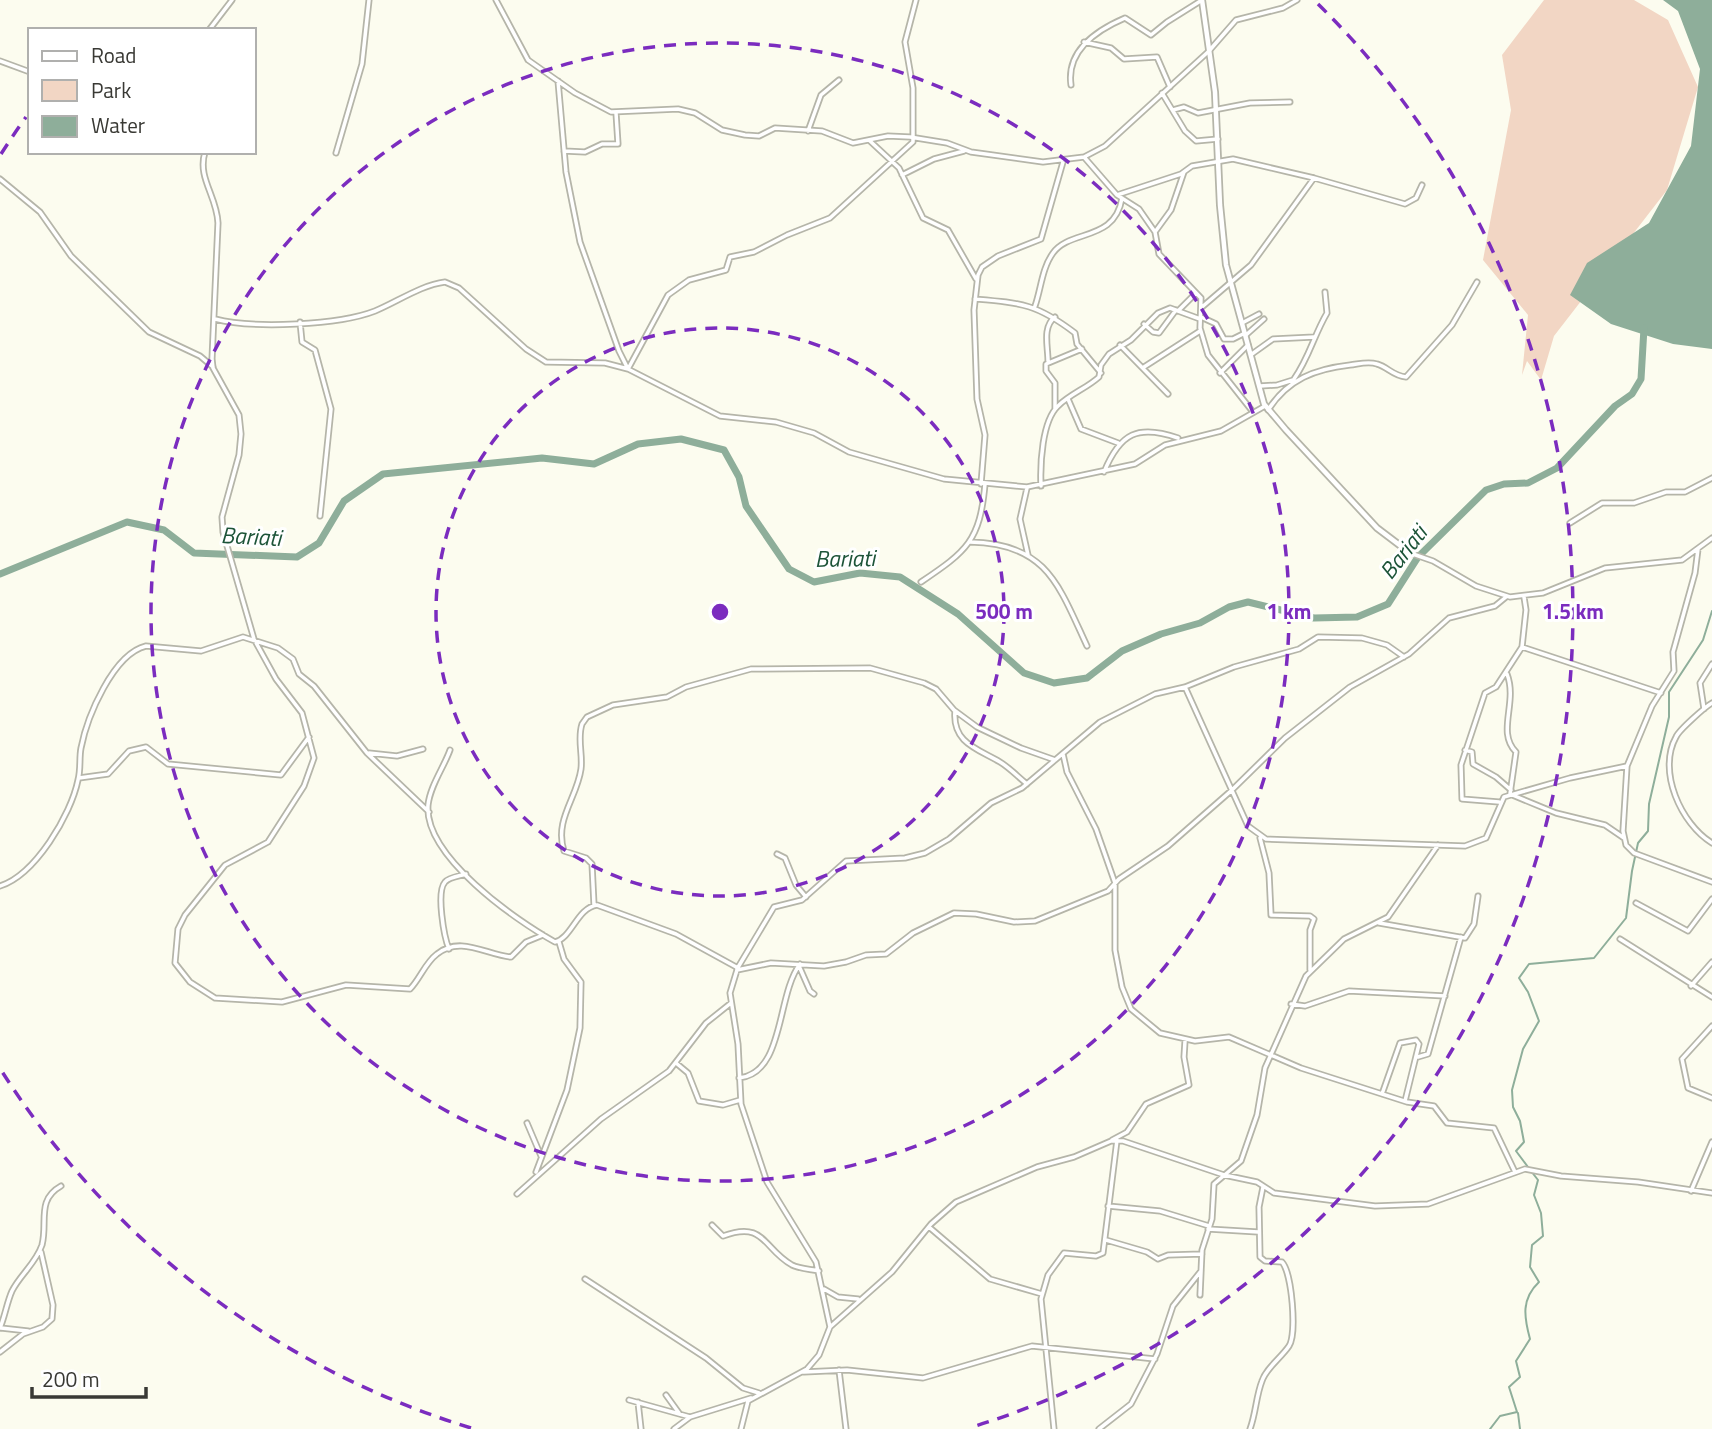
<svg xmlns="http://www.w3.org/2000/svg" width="1712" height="1429" font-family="'Titillium Web',sans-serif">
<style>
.green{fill:#f2d6c4}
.water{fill:#8eae9a}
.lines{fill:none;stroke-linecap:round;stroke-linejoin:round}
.stream{stroke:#8eae9a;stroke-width:2}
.river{stroke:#8eae9a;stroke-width:7}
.street-casing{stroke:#b5b5a9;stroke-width:7}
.secondary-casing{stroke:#b5b5a9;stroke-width:8}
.street{stroke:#fff;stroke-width:3.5}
.secondary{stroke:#fff;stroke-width:4.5}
.ring{fill:none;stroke:#7b2cbf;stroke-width:3.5;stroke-dasharray:12 9}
.labels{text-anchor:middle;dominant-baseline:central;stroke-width:6;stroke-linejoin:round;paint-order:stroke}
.water-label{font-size:23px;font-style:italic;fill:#1d5439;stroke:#fff}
.centre{fill:#7b2cbf;stroke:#fff;stroke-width:3.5}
.ring-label{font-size:21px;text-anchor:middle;font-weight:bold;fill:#7b2cbf;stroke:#fff;stroke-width:6;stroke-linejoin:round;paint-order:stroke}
</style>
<rect width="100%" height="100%" fill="#fcfcef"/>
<path class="green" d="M1544,0H1634L1668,20L1698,87L1667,190L1554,336L1541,380L1527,361L1522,375L1528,315L1483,260L1511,110L1502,55Z"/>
<path class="water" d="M1663,0H1712V349L1673,344L1611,324L1570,295L1587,263L1649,223L1691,146L1700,69L1678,11Z"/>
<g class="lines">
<path class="stream" d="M1528,1167L1516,1151L1524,1142L1520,1121L1513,1107L1512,1090L1523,1049L1539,1021L1528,992L1519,978L1529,964L1594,958L1626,918L1632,871L1638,843L1648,831L1649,804L1669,717V692L1703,640L1712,611
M1518,1413L1520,1429
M1490,1429L1500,1416L1517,1412L1509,1387L1520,1377L1516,1361L1530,1339C1524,1317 1521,1299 1539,1282L1530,1267L1532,1245L1543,1236L1541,1213L1534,1195L1538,1180L1531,1171"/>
<path class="river" d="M0,574L127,522L164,530L194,553L297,557L319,543L344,501L383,474L542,458L594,464L638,444L681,439L724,450L739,477L746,506L789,569L814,582L860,573L900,577L958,614L1024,673L1054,683L1087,678L1122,651L1161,634L1200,623L1229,607L1248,602L1314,618L1357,617L1388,604L1418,557L1486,490L1504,484L1528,483L1557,468L1615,406L1632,394L1641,379L1644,328"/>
<defs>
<path id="street" d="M496,0L528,60L575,93L611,112L678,109L695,113L722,130L745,135L759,136L775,128L822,131L853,143L888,136L910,137L947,143L971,152L1043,162L1084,157L1105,146L1209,51L1236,20L1283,8L1297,0
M209,30L232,0
M1084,42L1111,48L1124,59L1157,57L1170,87
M0,61L30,72
M558,81L566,172L580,242L619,351L628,369L720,416L776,422L814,433L849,452L944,479L1027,487L1135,464L1165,445L1221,431L1265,406
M1071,85C1066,50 1097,30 1125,18L1151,35L1167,22L1202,0
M1162,93L1185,131L1196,141L1218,139
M1173,110L1184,107L1198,113L1250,103L1290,102
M808,131L821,95L839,80
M870,141L899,168L923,218L948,230L976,279
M564,151L585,152L602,144H618L616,113
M205,152C197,178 217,196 218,223L212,359L213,368L239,415L241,434L239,455L222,517L223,532L254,639L276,679L302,713L314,758L304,786L268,842L225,865L185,915L178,929L175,963L190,982L215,998L282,1002L346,985L410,989C420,979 425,963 437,954C460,935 487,955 511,957L526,942L543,935
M336,153L362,64L369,0
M1084,157L1117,195L1139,209L1155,232L1159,254L1201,298L1200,328L1208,355L1253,412
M902,175L934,159L964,151
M0,179L40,212L71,256L149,332L200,356L213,367
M1117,195L1181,174L1192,166L1233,159L1314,178L1405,204L1416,198L1422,185
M1155,232L1171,210L1184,172
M975,299C1022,303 1037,304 1075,333L1077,344L1101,373
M1035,306C1041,289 1042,268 1053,253C1070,229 1115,242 1122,198
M1202,307L1251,265L1314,178
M1178,311L1196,293
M1201,317L1216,324L1224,339H1233L1245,333
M215,319C254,329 339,325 375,311C397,302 421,285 445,282L459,288L526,349L546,362L605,363L628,369L668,295L689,280L726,270L730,257L754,252L787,235L830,218L913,142V88L905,42L916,0
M300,322L302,342L315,350L331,409L320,516
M1242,323L1259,314
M1144,324L1153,332L1159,333L1176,310
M1246,335L1264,319
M1120,345L1168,394
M1252,354L1273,339L1314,337
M1048,361C1048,346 1042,327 1055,317
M1144,367L1200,331
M1220,373L1248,345
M1294,379C1309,358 1314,335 1327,313L1325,292
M1260,386L1277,385L1293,380
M1068,399L1081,429L1118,443
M1055,409V383L1046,371V364L1082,349
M1268,410C1288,379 1315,369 1350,365C1359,364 1368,361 1377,364C1388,367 1393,376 1406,377L1452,325L1477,282
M1104,472C1120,433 1138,424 1178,438
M981,484L985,435L977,399L974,310L978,275L982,267L998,256L1041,239L1063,162
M1041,486C1040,464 1042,421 1058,406C1070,394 1087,388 1099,377L1101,365L1109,354L1131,340L1158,313L1170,308L1200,319
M1027,488L1020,519L1028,555
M1570,523L1602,503H1634L1666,492H1685L1712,478
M970,542C1047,543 1059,586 1087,646
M1698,549L1695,573L1673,652L1674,671L1652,706L1627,766L1623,831L1626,845L1634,853L1712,882
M1410,553L1433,561L1476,586L1510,597L1543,593L1605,568L1682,560L1712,538
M921,582C967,551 980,541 985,484
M1524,597L1526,610L1522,647L1661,693
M1507,674C1518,703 1496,732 1516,752L1510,794L1556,813L1605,825L1624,838
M1185,687L1248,826L1266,839L1465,846L1486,838L1504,797L1570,778L1627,766
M1712,703C1705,707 1679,730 1676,737C1657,771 1681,824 1712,843
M1704,709L1700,683L1712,664
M955,711C952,743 978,749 1000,762C1010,768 1018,777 1027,784
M450,750C444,767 430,786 428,805C424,856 515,920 555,942C572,938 577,908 597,905L676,934L738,968
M1465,750L1472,752L1473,764L1496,777L1511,790
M369,753L397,756L423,749
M1063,754L1067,772L1096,829L1115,883V950L1122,987L1131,1009L1160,1033L1195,1041L1229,1037L1301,1068L1407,1102L1434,1106L1447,1123L1494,1128L1515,1172
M79,778L108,774L129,751L146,747L168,764L281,775L309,737
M1499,802L1462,799L1461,765L1485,693L1496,687L1522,647
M1260,838L1269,873L1271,915L1310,916L1314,919L1310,930V970
M777,854L785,858L796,885L806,897
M0,886C35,875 71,815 78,780C81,769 79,758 81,748C87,717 113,654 146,646L201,651L243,637L278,648L293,659L299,674L314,686L367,753L429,812
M1636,903L1688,931L1712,899
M594,905L592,864L586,858L564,851C554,820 577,798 581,769C583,754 577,739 582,724L587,717L613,705L667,697L686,687L751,669L870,668L924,683L936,689L954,710L977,727L1021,748L1055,760
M1379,923L1465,938L1474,924L1478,896
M1620,939L1712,997
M449,949C444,937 436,892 445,882C449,877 460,876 466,874
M799,966L810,991L814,994
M737,969L774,907L802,900L846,861L905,858L925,853L949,839L991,803L1022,788L1100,722L1155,694L1185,687L1234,667L1299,649L1318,637L1362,638L1387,645L1404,657
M1691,986L1712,962
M1291,1004L1305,1006L1349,991L1445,996
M1712,1026L1682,1059L1688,1088L1712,1098
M1418,1057L1428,1054L1461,937
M676,1063L688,1073L699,1101L723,1105L740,1100
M739,1078C785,1073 776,996 800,964
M1382,1094L1400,1043L1416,1040L1419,1044L1405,1101
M527,1123L541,1156
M1112,1140L1127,1132L1146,1104L1189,1085L1184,1057L1185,1041
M536,1172L567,1090L580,1028L581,982L564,959L559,942
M1691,1191L1712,1142
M517,1194L601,1119L669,1071L706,1023L731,1003
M1108,1206L1160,1211L1209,1226
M712,1225L723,1236C765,1220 763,1249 792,1265C800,1269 810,1269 819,1271
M929,1227L990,1279L1042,1294
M1208,1229L1258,1232
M1106,1240L1147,1252L1158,1259L1168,1255L1202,1254
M585,1279L706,1358L743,1388L759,1393
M824,1289L838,1297L858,1299
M1200,1295L1202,1250L1212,1219L1214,1184L1241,1161L1257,1115L1265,1068L1306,976L1344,939L1388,917L1438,845
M830,1327L816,1262L767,1182L741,1104L738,1044L730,993L737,970L771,963L824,966L846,962L866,955L886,954L913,933L954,913L976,914L1014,922L1035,921L1108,891L1119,879L1168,846L1232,790L1285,738L1350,687L1409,654L1449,618L1495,606L1506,597
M0,1328C5,1316 7,1302 12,1291C20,1275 36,1263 42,1245C48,1222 36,1200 61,1186
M1,1328L28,1331
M0,1352L23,1334L43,1327L52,1319L53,1305L41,1252
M839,1370L846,1429
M804,1372L847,1370L923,1378L1032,1346L1155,1359
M666,1395L679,1413
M629,1400L690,1417
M638,1402L641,1429
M674,1429L690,1417L751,1398
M741,1429L748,1401L807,1369L819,1355L830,1327L892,1272L931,1224L956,1202L1037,1167L1074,1157L1111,1141H1123L1224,1175L1257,1182L1274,1193L1375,1206L1428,1204L1525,1169L1561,1176L1638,1182L1712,1193
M1054,1429L1041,1299L1048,1275L1064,1253L1096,1256L1103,1253L1117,1140
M1099,1429L1131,1404L1157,1354L1173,1306L1201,1271
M1250,1429C1256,1413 1256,1396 1262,1381C1266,1368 1281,1358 1289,1346C1297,1334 1292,1273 1282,1262L1265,1261L1260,1257L1259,1207L1263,1187"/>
<path id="secondary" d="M1202,0L1215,92L1220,205L1226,265L1264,404L1286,430L1377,528L1410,553"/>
</defs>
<use href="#street" class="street-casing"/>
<use href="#secondary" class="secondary-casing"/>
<use href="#street" class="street"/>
<use href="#secondary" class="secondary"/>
</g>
<g class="ring">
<circle cx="720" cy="612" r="284"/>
<circle cx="720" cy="612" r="569"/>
<path d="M471 1428A853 853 0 0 1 1 1070M1 154A853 853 0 0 1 26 117M1318 4A853 853 0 0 1 969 1428"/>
</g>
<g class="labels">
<g class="water-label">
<text transform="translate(251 536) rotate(3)">Bariati</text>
<text transform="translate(1403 552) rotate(-52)">Bariati</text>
<text transform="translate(845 558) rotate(-1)">Bariati</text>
</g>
</g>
<circle cx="720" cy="612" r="10" class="centre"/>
<g class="ring-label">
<text x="1004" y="619">500 m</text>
<text x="1289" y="619">1 km</text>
<text x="1573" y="619">1.5 km</text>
</g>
<rect x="28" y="28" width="228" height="126" fill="#ffffff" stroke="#b0b0ae" stroke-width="2"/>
<rect x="42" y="51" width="35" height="10" fill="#ffffff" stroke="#b0b0ae" stroke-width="2"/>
<text x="91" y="63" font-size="21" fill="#393934">Road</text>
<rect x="42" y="80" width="35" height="21" fill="#f2d6c4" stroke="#b0b0ae" stroke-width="2"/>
<text x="91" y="98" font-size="21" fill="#393934">Park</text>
<rect x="42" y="116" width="35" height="21" fill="#8eae9a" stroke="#b0b0ae" stroke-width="2"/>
<text x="91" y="133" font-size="21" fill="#393934">Water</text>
<path d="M32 1387v10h114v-10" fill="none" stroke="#393934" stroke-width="3.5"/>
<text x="42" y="1387" font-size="21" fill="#393934" stroke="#ffffff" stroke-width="5" paint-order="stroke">200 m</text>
</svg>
